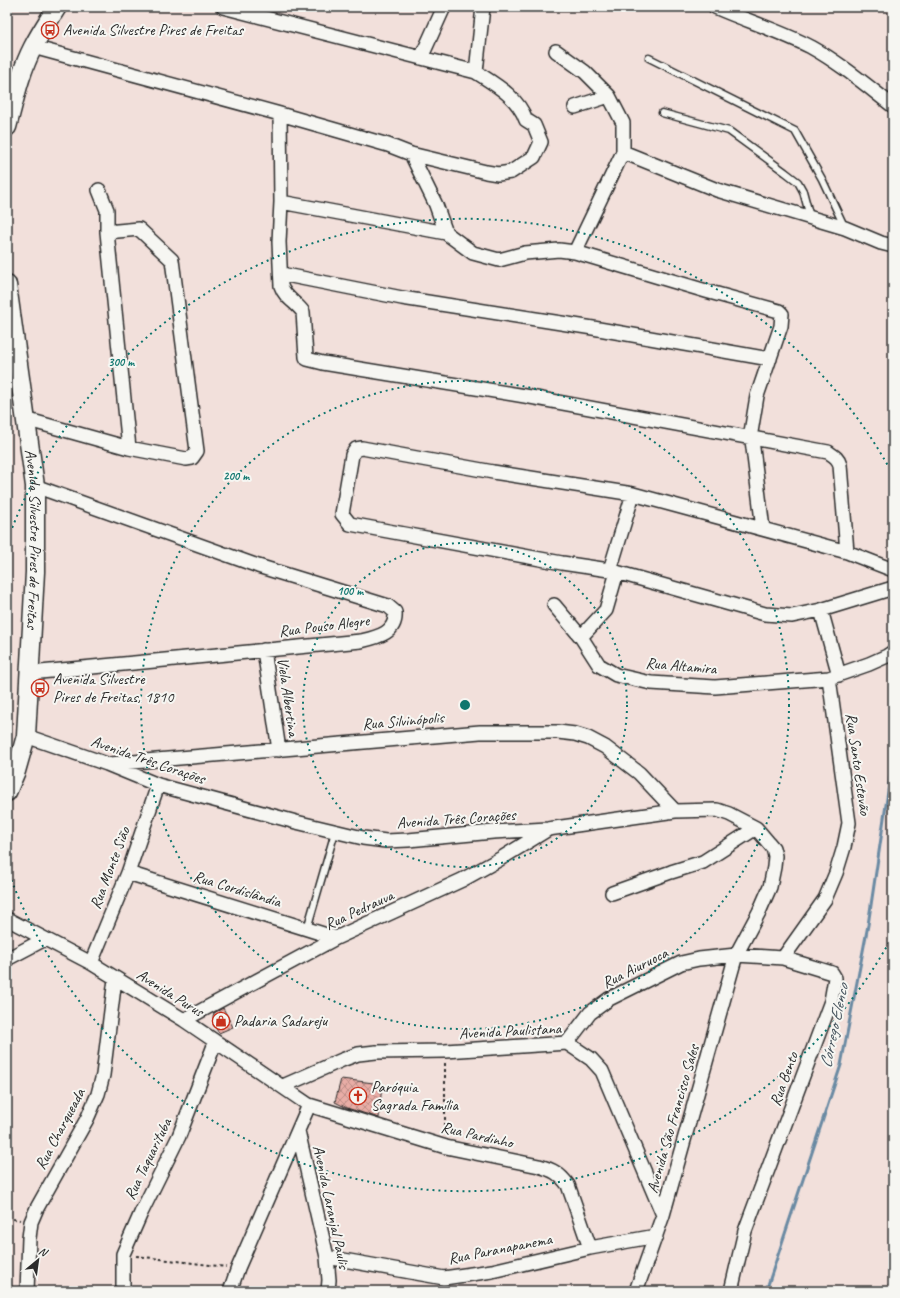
<svg xmlns="http://www.w3.org/2000/svg" width="900" height="1298" font-family="Caveat,sans-serif">
<style>
.lines{fill:none;stroke-linecap:round;stroke-linejoin:round}
.stream{stroke:#6b8aa3;stroke-width:3}
.building{fill:url(#building-cross-hatch);stroke:#2b2b2b}
.service-casing{stroke:#2b2b2b;stroke-width:9}
.minor-casing{stroke:#2b2b2b;stroke-width:16}
.secondary-casing{stroke:#2b2b2b;stroke-width:21}
.path{stroke:#2b2b2b;stroke-width:2;stroke-dasharray:3 3;stroke-linecap:butt}
.service{stroke:#f6f6f2;stroke-width:6}
.minor{stroke:#f6f6f2;stroke-width:13}
.secondary{stroke:#f6f6f2;stroke-width:18}
.ring{fill:none;stroke:#0f766e;stroke-width:2;stroke-dasharray:2 4}
.labels{text-anchor:middle;dominant-baseline:central;stroke-width:4;stroke-linejoin:round;paint-order:stroke}
.poi-label{font-size:16px;fill:#2b2b2b;stroke:#f6f6f2;text-anchor:start}
.street-label{font-size:16px;fill:#2b2b2b;stroke:#f6f6f2}
.water-label{font-size:17px;font-style:italic;fill:#46535d;stroke:#f6f6f2}
.centre{fill:#0f766e;stroke:#f6f6f2;stroke-width:2}
.ring-label{font-size:12px;text-anchor:middle;font-weight:bold;fill:#0f766e;stroke:#f6f6f2;stroke-width:4;stroke-linejoin:round;paint-order:stroke}
</style>
<defs>
<pattern id="building-cross-hatch" width="8" height="8" patternUnits="userSpaceOnUse"><rect width="8" height="8" fill="#e8ada6"/><path d="M0 0l8 8M0 8l8-8" fill="none" stroke="#bc8d87"/></pattern>
</defs>
<rect width="100%" height="100%" fill="#f2e0db"/>
<filter id="ink" filterUnits="userSpaceOnUse"><feTurbulence type="fractalNoise" baseFrequency=".025" numOctaves="2"/><feDisplacementMap in="SourceGraphic" scale="8" xChannelSelector="R" yChannelSelector="G"/><feConvolveMatrix kernelMatrix="1 2 1 2 8 2 1 2 1" color-interpolation-filters="sRGB"/></filter>
<g filter="url(#ink)">
<g class="lines">
<path class="stream" d="M766,1291L841,1065L868,925L893,758"/>
</g>
<path class="building" d="M223,1008L233,1027L219,1033L214,1026L213,1016L214,1013Z
M341,1079L382,1084L379,1118L347,1108L335,1102Z"/>
<g class="lines">
<defs>
<path id="service" d="M649,58L795,131L822,179L845,228
M662,113L729,131L785,172L798,182L803,191L810,217
M307,929L335,832"/>
<path id="minor" d="M715,7C747,21 780,31 811,47C840,63 866,85 893,106
M33,47L280,114L388,145L411,154L486,172L498,174L511,172L534,157L541,142L534,125L526,120C518,97 496,85 476,72L223,7
M421,58L444,7
M476,72L483,7
M575,107L609,96
M280,114L281,202L279,242L281,286C285,298 296,302 303,312L306,357L307,359L323,363L525,396L828,452C834,456 838,458 840,465L847,552
M623,152L717,190L845,228L881,243L893,246
M411,154L436,205L446,233L473,253L499,260L525,253L559,250L575,252L623,152V123L609,96L585,72L556,51
M99,190L107,210V232L129,448
M281,202L446,233
M575,252L706,291L779,311L782,314L781,326L757,396L751,432L763,529
M281,274L402,298L593,328L770,359
M25,419L129,448L186,459L192,458L197,451L172,260L139,229L107,232
M610,570L633,494
M893,570L847,552L633,494L493,472L362,448L356,449L352,455L342,514L350,524L562,563L609,570L765,614L792,616L821,610L893,588
M554,605L581,637L599,665L616,675L651,683L715,687L829,678L869,664L887,656L893,652
M821,610L839,675
M581,637L606,610L617,572
M264,650L279,750
M30,673L361,641C378,637 397,633 395,612L388,606L258,566L35,486
M26,736L107,764L158,785L296,822L363,838L386,841L408,840L493,832L548,829L675,811L717,810L729,814L756,828L773,848L775,856L774,867L770,887L759,912L736,955L663,1215L636,1291
M110,764L480,732H558L575,734L588,738L605,747L639,773L675,811
M128,873L336,938
M612,893L671,872L703,862L756,828
M7,919L91,963L184,1020L309,1105L446,1147L539,1166C553,1170 559,1173 568,1185L590,1248
M783,958L825,899L836,873L844,847L849,823L829,678
M7,959L45,939
M91,963L128,873L158,785
M184,1020L336,938L462,880L500,859L547,830
M567,1043L590,1013L609,999L681,963L699,959L736,955L783,958L832,973L835,978L831,1001L745,1231L731,1291
M283,1086L342,1060L358,1054L376,1052L445,1051L567,1043L591,1059L602,1071L663,1215
M298,1131L327,1257L329,1280L328,1291
M327,1257L444,1278L492,1271L590,1248L656,1236
M27,1291L29,1238L31,1222L37,1208L87,1119L98,1094L103,1075L115,979
M123,1291V1254L141,1213L179,1136L215,1043
M230,1291L238,1268L309,1105"/>
<g id="secondary">
<path d="M7,127C14,101 20,72 33,47C40,33 49,20 57,7"/>
<path id="s1" d="M7,285L35,486V572L26,736L16,771L7,792"/>
</g>
</defs>
<use href="#service" class="service-casing"/>
<use href="#minor" class="minor-casing"/>
<use href="#secondary" class="secondary-casing"/>
<path class="path" d="M445,1063V1134
M7,1218L20,1220
M136,1256L226,1267"/>
<use href="#service" class="service"/>
<use href="#minor" class="minor"/>
<use href="#secondary" class="secondary"/>
</g>
</g>
<g class="ring">
<circle cx="465" cy="705" r="162"/>
<circle cx="465" cy="705" r="324"/>
<path d="M892 937A486 486 0 0 1 8 871M8 539A486 486 0 0 1 892 473"/>
</g>
<defs>
<symbol id="bus-ring" viewBox="-11 -11 22 22"><circle r="9.5" fill="#f6f6f2" stroke="#c8321e" stroke-width="1.5"/><path d="M-5-6H5V4H4V6H2V4H-2V6H-4V4H-5ZM-3.5-4V0h7V-4ZM-3.5 1.2v1.5H-2V1.2ZM2 1.2v1.5H3.5V1.2Z" fill="#c8321e"/></symbol>
<symbol id="shop-ring" viewBox="-11 -11 22 22"><circle r="9.5" fill="#f6f6f2" stroke="#c8321e" stroke-width="1.5"/><path d="M-5-2.5h2.3a2.7 3.5 0 0 1 5.4 0H5L5.5 6h-11ZM-1.5-2.5h3a1.5 2.3 0 0 0-3 0Z" fill="#c8321e"/></symbol>
<symbol id="church-ring" viewBox="-11 -11 22 22"><circle r="9.5" fill="#f6f6f2" stroke="#c8321e" stroke-width="1.5"/><path d="M-1.2-6h2.4v3.5h3.3v2.4h-3.3V6h-2.4V-.1h-3.3v-2.4h3.3Z" fill="#c8321e"/></symbol>
</defs>
<g fill-rule="evenodd">
<use href="#bus-ring" x="40" y="20" width="20" height="20"/>
<use href="#bus-ring" x="30" y="678" width="20" height="20"/>
<use href="#shop-ring" x="211" y="1011" width="20" height="20"/>
<use href="#church-ring" x="348" y="1086" width="20" height="20"/>
</g>
<g class="labels">
<g class="poi-label">
<text x="63" y="30">Avenida Silvestre Pires de Freitas</text>
<text x="53" y="679">Avenida Silvestre<tspan x="53" dy="18">Pires de Freitas, 1810</tspan></text>
<text x="234" y="1021">Padaria Sadareju</text>
<text x="371" y="1087">Paróquia<tspan x="371" dy="18">Sagrada Família</tspan></text>
</g>
<g class="street-label">
<text stroke="none"><textPath href="#s1" startOffset="256">Avenida Silvestre Pires de Freitas</textPath></text>
<text transform="translate(324 626) rotate(-7)">Rua Pouso Alegre</text>
<text transform="translate(681 666) rotate(5)">Rua Altamira</text>
<text transform="translate(288 697) rotate(82)">Viela Albertina</text>
<text transform="translate(403 721) rotate(-5)">Rua Silvinópolis</text>
<text transform="translate(148 760) rotate(19)">Avenida Três Corações</text>
<text transform="translate(858 764) rotate(82)">Rua Santo Estevão</text>
<text transform="translate(456 819) rotate(-4)">Avenida Três Corações</text>
<text transform="translate(110 868) rotate(-69)">Rua Monte Sião</text>
<text transform="translate(237 889) rotate(17)">Rua Cordislândia</text>
<text transform="translate(359 910) rotate(-25)">Rua Pedrauva</text>
<text transform="translate(635 968) rotate(-27)">Rua Aiuruoca</text>
<text transform="translate(170 993) rotate(32)">Avenida Purus</text>
<text transform="translate(510 1031) rotate(-3)">Avenida Paulistana</text>
<text transform="translate(784 1079) rotate(-70)">Rua Bento</text>
<text transform="translate(673 1119) rotate(-74)">Avenida São Francisco Sales</text>
<text transform="translate(60 1129) rotate(-62)">Rua Charqueada</text>
<text transform="translate(477 1135) rotate(13)">Rua Pardinho</text>
<text transform="translate(148 1159) rotate(-64)">Rua Taquarituba</text>
<text transform="translate(331 1207) rotate(78)">Avenida Laranjal Paulis</text>
<text transform="translate(500 1249) rotate(-11)">Rua Paranapanema</text>
</g>
<g class="water-label">
<text transform="translate(834 1026) rotate(-78)">Córrego Elenco</text>
</g>
</g>
<circle cx="465" cy="705" r="6" class="centre"/>
<g class="ring-label">
<text x="121" y="366">300 m</text>
<text x="236" y="480">200 m</text>
<text x="350" y="595">100 m</text>
</g>
<rect width="900" height="1298" fill="none" stroke="#f6f6f2" stroke-width="24"/>
<rect x="12" y="12" width="876" height="1274" fill="none" stroke="#2b2b2b" stroke-width="1.5" filter="url(#ink)"/>
<g transform="translate(38 1260) rotate(29)" stroke="#f6f6f2" stroke-width="3" paint-order="stroke">
<path d="M0-3L7 15L0 10L-7 15Z" fill="#2b2b2b"/>
<text y="-6" font-size="11" font-weight="bold" text-anchor="middle" fill="#2b2b2b">N</text>
</g>
</svg>
